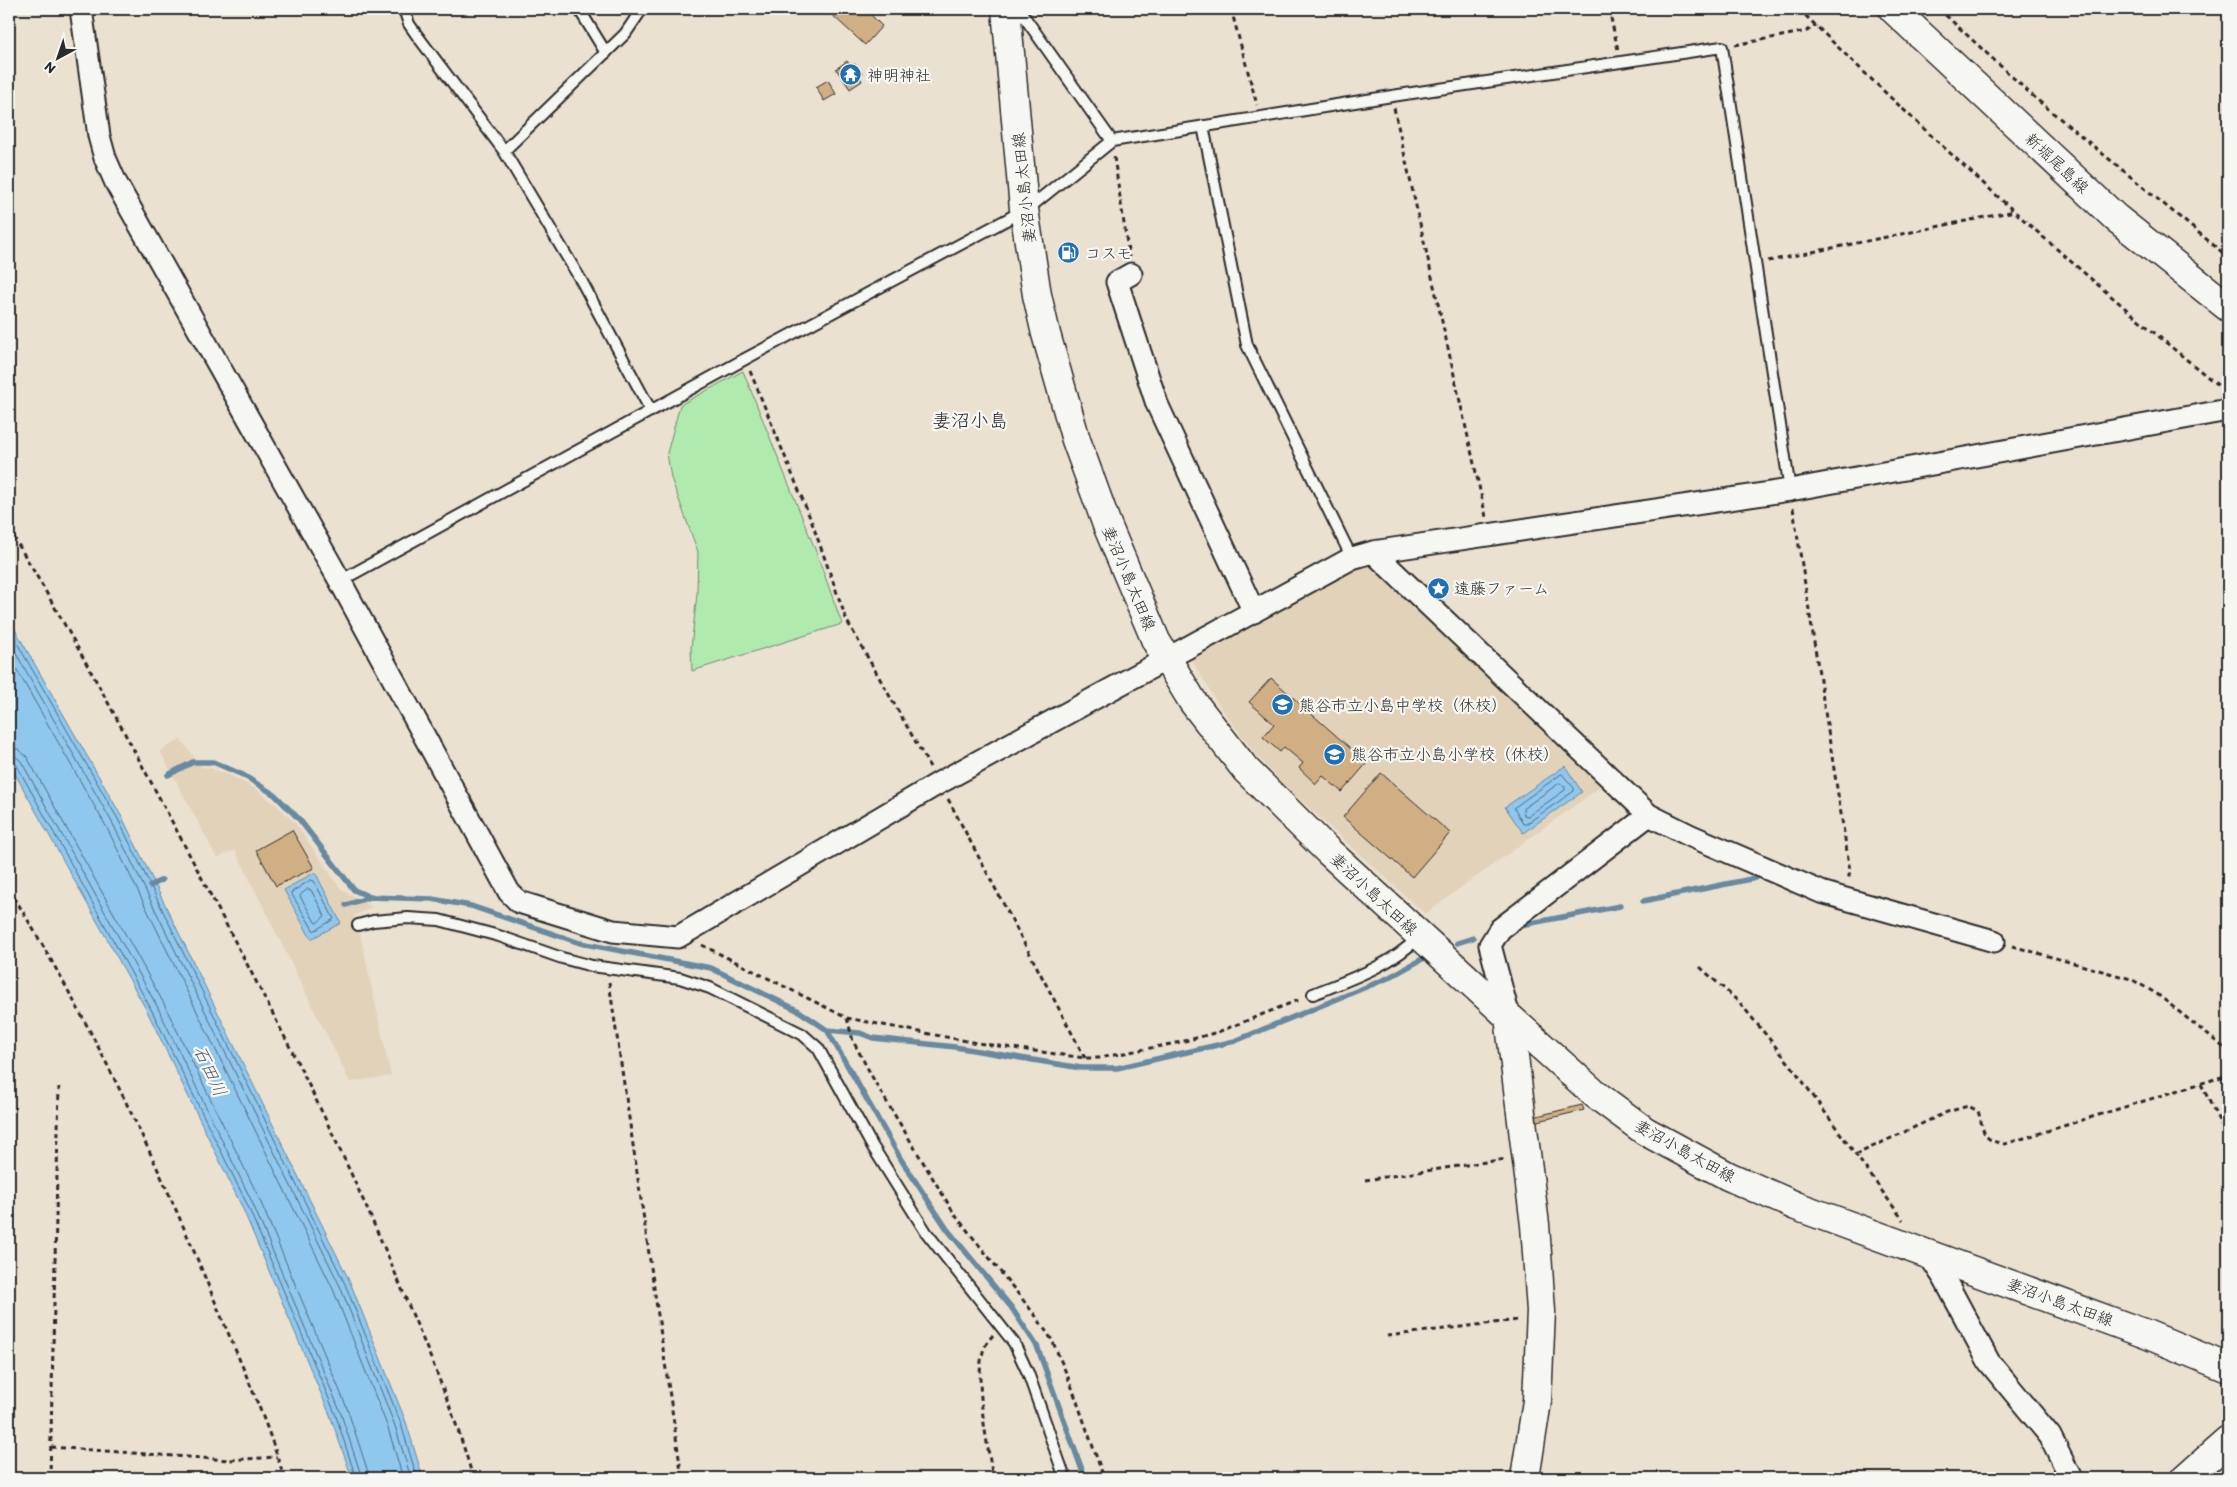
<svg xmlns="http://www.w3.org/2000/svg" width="2237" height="1487" font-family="Itim,'Klee One',sans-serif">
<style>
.built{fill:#e3d2ba}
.green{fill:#b0eaae;stroke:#6e8a6c}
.water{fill:#8fc7ee;stroke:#6789a0}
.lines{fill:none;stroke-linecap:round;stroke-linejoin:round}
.shore{stroke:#536979;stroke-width:1}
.stream{stroke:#6789a0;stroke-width:5.5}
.building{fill:#d1af84;stroke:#2b2b2b}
.lane-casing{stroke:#2b2b2b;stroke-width:14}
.street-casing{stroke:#2b2b2b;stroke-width:25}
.secondary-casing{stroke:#2b2b2b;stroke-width:31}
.path{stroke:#2b2b2b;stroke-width:3;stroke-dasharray:5 4;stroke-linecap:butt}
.lane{stroke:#f6f6f2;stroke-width:10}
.street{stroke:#f6f6f2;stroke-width:21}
.secondary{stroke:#f6f6f2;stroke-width:28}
.labels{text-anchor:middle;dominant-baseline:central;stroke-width:4.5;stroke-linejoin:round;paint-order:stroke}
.poi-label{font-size:16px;fill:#2b2b2b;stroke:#f6f6f2;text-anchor:start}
.street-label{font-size:16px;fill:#2b2b2b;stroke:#f6f6f2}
.water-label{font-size:18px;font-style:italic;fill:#495a66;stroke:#f6f6f2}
.quarter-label{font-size:19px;fill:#2b2b2b;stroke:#f6f6f2}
</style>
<rect width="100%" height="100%" fill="#ebe1d1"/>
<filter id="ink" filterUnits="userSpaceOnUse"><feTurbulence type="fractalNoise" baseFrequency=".02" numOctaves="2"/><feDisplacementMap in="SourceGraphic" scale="10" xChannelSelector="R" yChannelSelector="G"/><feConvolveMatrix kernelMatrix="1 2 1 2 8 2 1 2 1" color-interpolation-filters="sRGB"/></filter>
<g filter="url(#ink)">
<path class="built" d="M1354,566H1373L1603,785L1425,914L1283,784L1256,755L1218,704L1191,659Z
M181,739L201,767L211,768L227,774L256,789L279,807L296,824L340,888L372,907L354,916L360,933L391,1076L350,1082L235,850L217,858L160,751Z"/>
<path class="green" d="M743,371L817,554L842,624L692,671L691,648L697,594L698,552L671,478L667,453L680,405Z"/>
<path class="water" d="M9,619L123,819L350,1282L406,1422L423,1478H352L330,1415L242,1207L147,1011L9,763Z
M1565,766L1582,792L1523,833L1505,807Z
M315,872L341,923L311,939L284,890Z"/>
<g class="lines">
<path class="shore" d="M9,629L119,821L345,1284L401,1424L417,1478
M9,641L113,824L340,1286L395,1426L411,1478
M9,656L107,828L333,1289L388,1428L403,1478
M9,748L18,749L27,757L163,1002L259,1198L347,1408L370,1478
M9,755L15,756L21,761L157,1006L252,1202L340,1411L362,1478
M9,761L16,764L151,1009L247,1204L335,1413L356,1478
M1562,774L1574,788V791L1526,824H1523L1514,808Z
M1560,783L1565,787V790L1528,816L1524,815L1523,809Z
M311,880L314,881L334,919L314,931L291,893Z
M308,889L311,890L325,916L317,923L315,922L300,896Z"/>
<path class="stream" d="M168,775L193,762H213L243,775L275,795L299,819L354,890L370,897L432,899L471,906L580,943L711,968L799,1011L827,1030L902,1161L947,1229L1011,1307L1037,1346L1085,1478
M150,886L162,880
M1643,901L1756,878
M346,905L370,897
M1521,925L1620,906
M1457,943L1473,938
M827,1030L860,1033L873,1038L955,1047L1081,1068H1117L1235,1041L1388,978L1424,958"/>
</g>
<path class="building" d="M836,9H865L882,26L865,45L831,14Z
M847,61L851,67L855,64L862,74L859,76L862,81L850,89L836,69Z
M828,80L836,94L824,101L816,87Z
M1271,678L1367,763L1342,792L1323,776L1316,784L1299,768L1303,763L1284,747L1280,752L1263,737L1274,724L1249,702Z
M1381,773L1450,833L1412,877L1343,817Z
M292,830L314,868L276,886L256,850Z
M1582,1105L1584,1110L1534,1122L1533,1117Z"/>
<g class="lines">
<defs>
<path id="lane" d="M404,9L409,24L416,34L504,151L582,282L651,411
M579,9L606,53
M1007,9L1019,11L1023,15L1112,141
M1203,126L1247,345L1352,558
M504,151L625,34L642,9
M340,581L745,359L1006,220L1035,203L1112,141L1392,96L1722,47L1790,490
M358,925L373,921L408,918L439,920L499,936L562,958L592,966L680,978L710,988L802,1034L818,1048L871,1144L926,1232L1014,1343L1028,1373L1065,1478
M1313,994C1351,979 1390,966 1419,937"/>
<path id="street" d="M81,9L99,136L105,158L116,183L340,581L509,892L519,902L613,931L678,937L939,783L1352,558L1373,552L1790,490L2228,410
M1131,274L1117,282L1157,404L1254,612
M1373,552L1649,815L1689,835L1821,892L1994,941
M1509,1017L1490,945L1500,929L1649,815
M1928,1254L1944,1278L1989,1362L2050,1436L2071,1478"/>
<path id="secondary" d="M1006,9L1024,209L1037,295L1046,334L1076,440L1107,525L1156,641L1193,702L1246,770L1329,852L1509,1017L1595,1094L1645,1131L1728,1176L1796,1206L2146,1334L2228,1368
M1893,9L2116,218L2228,307
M1509,1017L1535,1225L1541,1311L1537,1401L1525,1478
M2186,1478L2228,1441"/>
</defs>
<use href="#lane" class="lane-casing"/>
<use href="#street" class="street-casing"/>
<use href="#secondary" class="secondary-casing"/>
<path class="path" d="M1231,9L1257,105
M1609,9L1618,50
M1799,9C1935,143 2077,271 2225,391
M1939,9L2035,98L2228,257
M1735,45L1807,31L1816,25
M1394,108L1486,517
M1114,157L1129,257
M1768,261L2015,211
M750,371L811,520L847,621L930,767
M1793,508L1850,871L1848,880
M9,529C91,666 165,808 239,949C301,1066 358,1182 408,1304C432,1360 457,1420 473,1478
M948,799L1085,1058
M9,889C91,1022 159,1164 218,1309C241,1364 267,1420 284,1478
M702,945L847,1018L977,1043L1085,1058H1099L1181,1042L1218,1032L1301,999
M2012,946L2131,979L2157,994L2228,1051
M1700,967L1740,1003L1793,1068L1903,1220
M609,982L682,1478
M847,1018L853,1041L876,1084L955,1215L1035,1315L1052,1340L1070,1382L1104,1478
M2201,1084L2228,1139
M1855,1155L1947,1112L1968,1106L1978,1111C1985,1132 1980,1140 2005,1144L2228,1075
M1365,1180L1506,1159
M993,1335C989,1340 984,1346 983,1352C974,1381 988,1447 993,1478
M1387,1336L1518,1320
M51,1447L229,1460L277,1457
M50,1478L59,1087"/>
<use href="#lane" class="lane"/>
<use href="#street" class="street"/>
<use href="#secondary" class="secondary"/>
</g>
</g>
<defs>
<symbol id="temple-disc" viewBox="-11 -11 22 22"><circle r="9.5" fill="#1f6fb2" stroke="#f6f6f2"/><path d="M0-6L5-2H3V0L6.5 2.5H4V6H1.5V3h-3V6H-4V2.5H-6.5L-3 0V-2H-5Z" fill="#fff"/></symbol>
<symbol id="fuel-disc" viewBox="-11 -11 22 22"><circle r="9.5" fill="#1f6fb2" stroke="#f6f6f2"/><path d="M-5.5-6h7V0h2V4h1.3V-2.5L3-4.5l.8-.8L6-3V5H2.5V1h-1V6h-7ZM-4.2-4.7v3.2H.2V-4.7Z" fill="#fff"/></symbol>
<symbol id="sight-disc" viewBox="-11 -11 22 22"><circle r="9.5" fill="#1f6fb2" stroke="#f6f6f2"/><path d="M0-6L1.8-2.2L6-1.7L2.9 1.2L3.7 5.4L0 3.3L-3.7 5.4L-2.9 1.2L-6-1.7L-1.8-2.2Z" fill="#fff"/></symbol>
<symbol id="school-disc" viewBox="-11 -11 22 22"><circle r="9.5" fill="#1f6fb2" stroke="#f6f6f2"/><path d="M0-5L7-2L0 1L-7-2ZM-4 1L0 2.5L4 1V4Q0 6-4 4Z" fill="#fff"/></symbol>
</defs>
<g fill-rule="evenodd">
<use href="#temple-disc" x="838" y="62" width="25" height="25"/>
<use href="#fuel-disc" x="1056" y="240" width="25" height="25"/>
<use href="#sight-disc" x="1426" y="576" width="25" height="25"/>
<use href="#school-disc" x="1270" y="692" width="25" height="25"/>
<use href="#school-disc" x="1322" y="742" width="25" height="25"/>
</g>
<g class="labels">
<g class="poi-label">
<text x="867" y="75">神明神社</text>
<text x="1085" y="253">コスモ</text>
<text x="1454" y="588">遠藤ファーム</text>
<text x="1299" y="705">熊谷市立小島中学校（休校）</text>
<text x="1351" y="754">熊谷市立小島小学校（休校）</text>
</g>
<g class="street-label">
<text transform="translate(2057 163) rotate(43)">新堀尾島線</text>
<text transform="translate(1024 188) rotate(-96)">妻沼小島太田線</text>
<text transform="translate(1129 578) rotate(67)">妻沼小島太田線</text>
<text transform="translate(1374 894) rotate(43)">妻沼小島太田線</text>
<text transform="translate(1685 1151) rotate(29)">妻沼小島太田線</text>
<text transform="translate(2060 1302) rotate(20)">妻沼小島太田線</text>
</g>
<g class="water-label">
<text transform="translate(210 1071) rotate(65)">石田川</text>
</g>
<g class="quarter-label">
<text x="970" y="420">妻沼小島</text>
</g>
</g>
<rect width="2237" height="1487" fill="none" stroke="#f6f6f2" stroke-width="30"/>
<rect x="15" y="15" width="2207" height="1457" fill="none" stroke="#2b2b2b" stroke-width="2" filter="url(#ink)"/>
<g transform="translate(58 58) rotate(220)" stroke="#f6f6f2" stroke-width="4" paint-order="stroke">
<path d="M0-4L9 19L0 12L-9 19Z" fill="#2b2b2b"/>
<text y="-8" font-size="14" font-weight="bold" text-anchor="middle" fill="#2b2b2b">N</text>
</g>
</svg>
